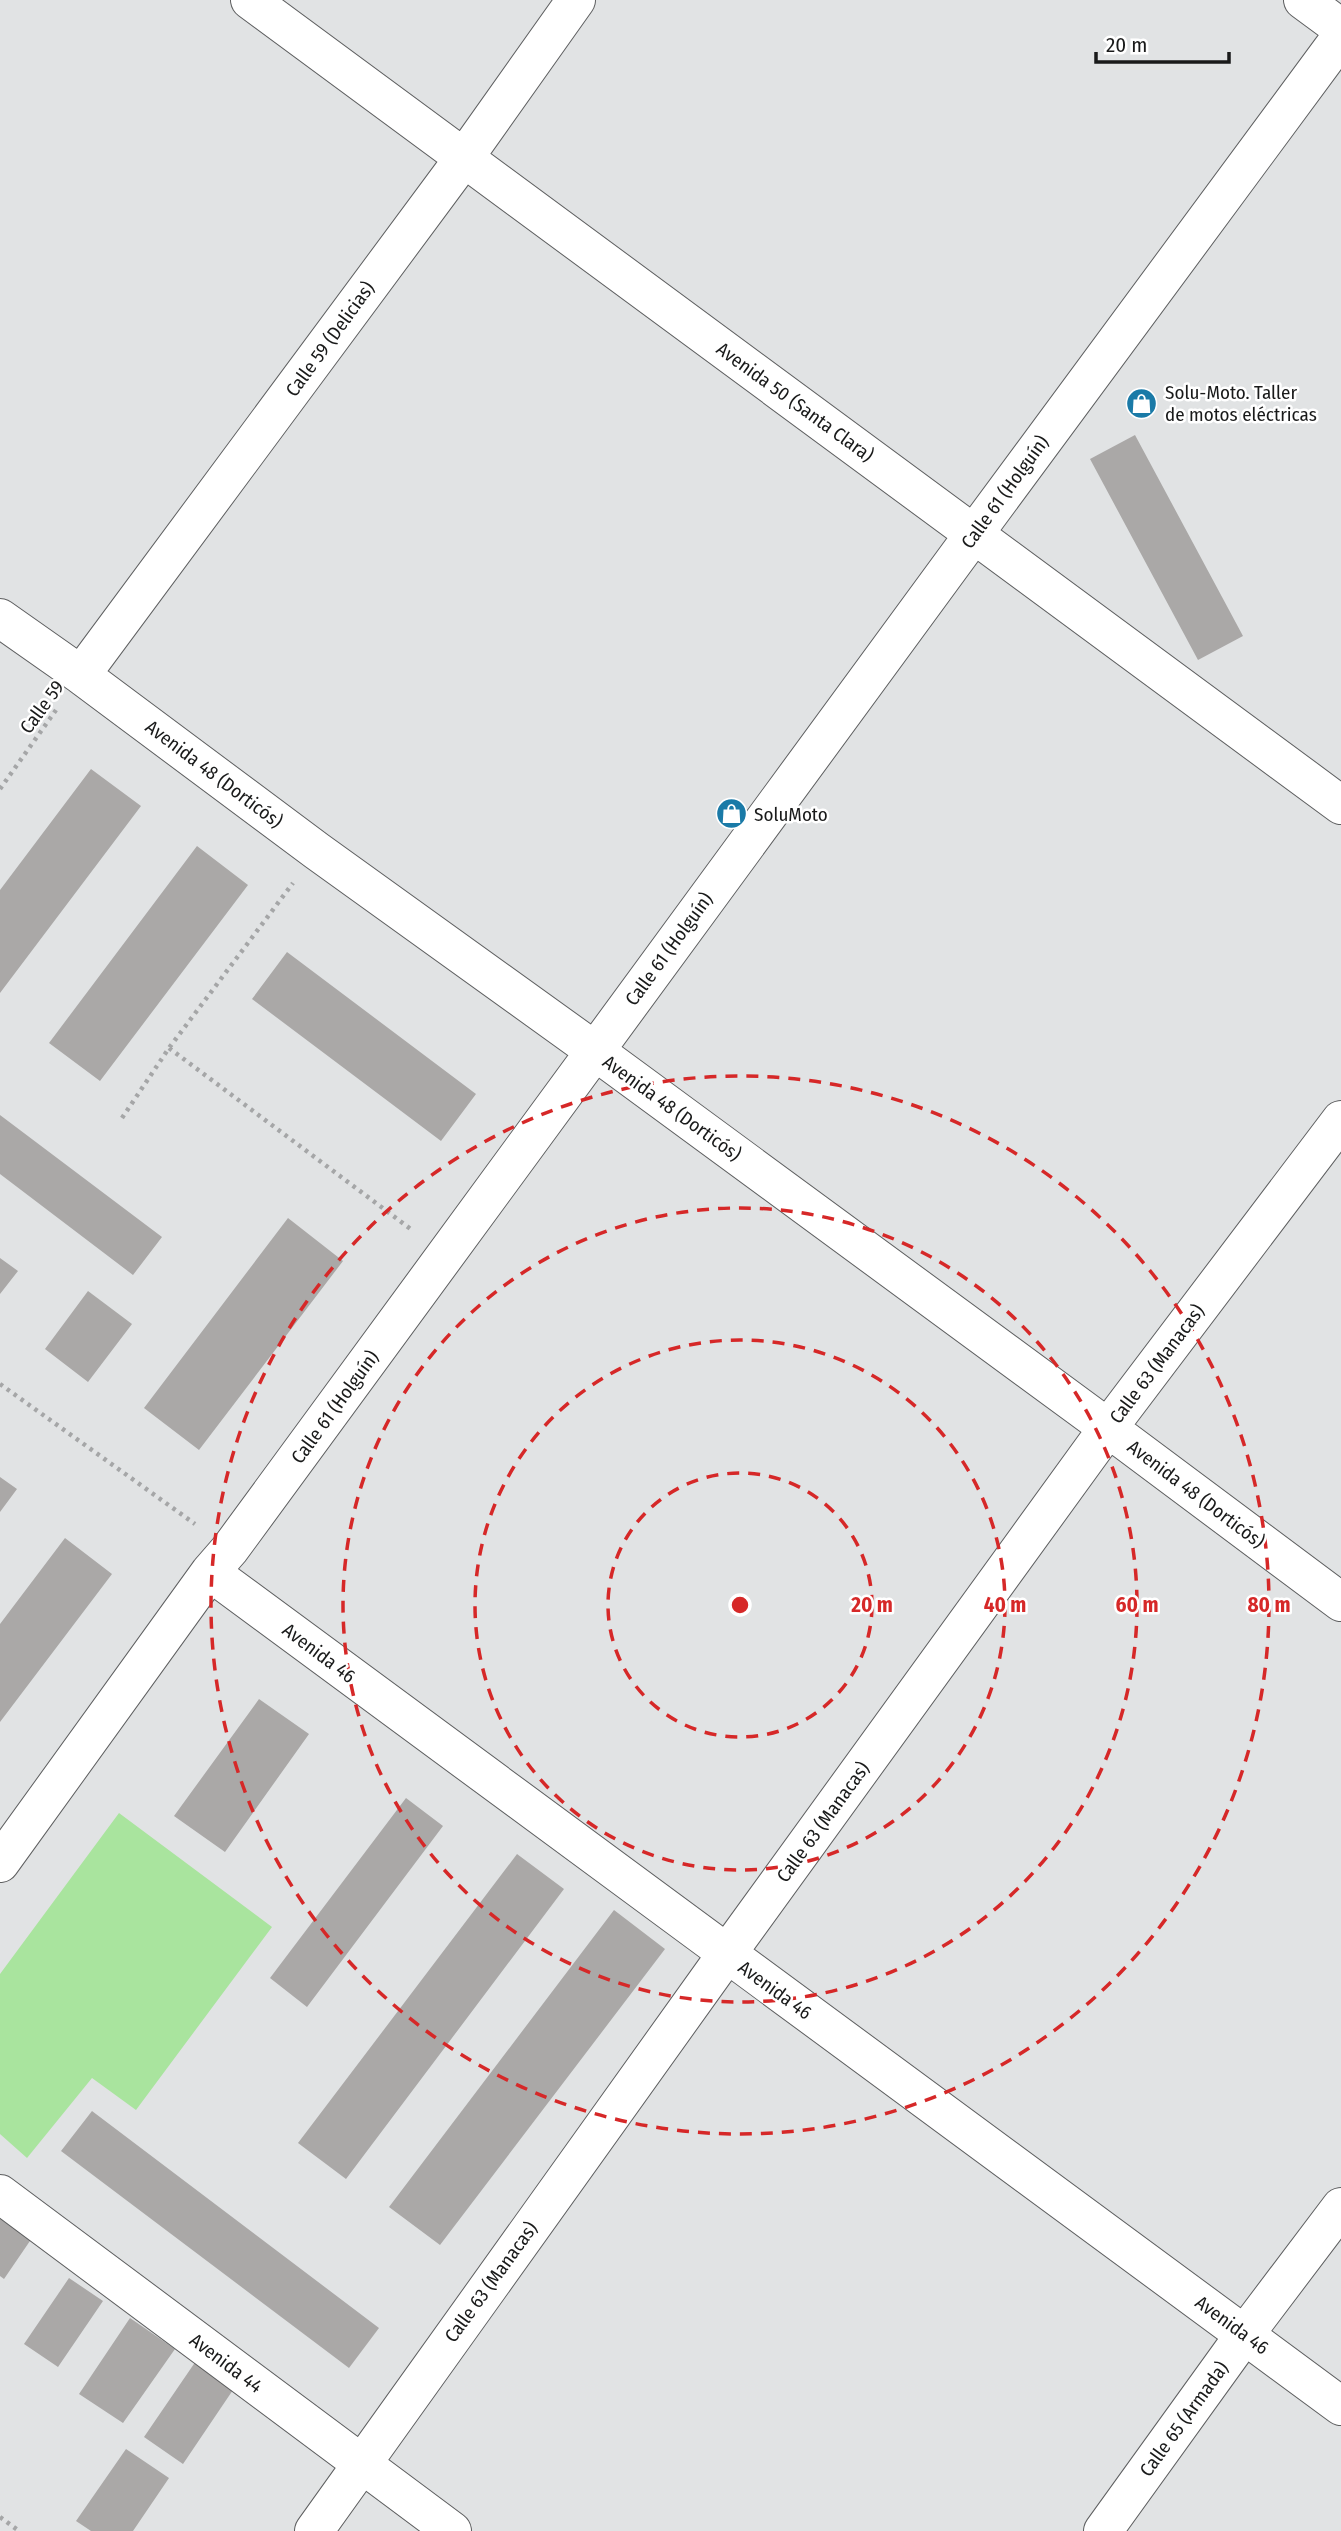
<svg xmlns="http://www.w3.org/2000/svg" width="1341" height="2531" font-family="'Fira Sans Condensed',sans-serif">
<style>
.green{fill:#a9e49e}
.building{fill:#aaa8a7}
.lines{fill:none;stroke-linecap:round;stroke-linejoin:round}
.minor-casing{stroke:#5e5f60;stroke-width:40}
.path{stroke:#a5a6a7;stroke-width:4.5;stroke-dasharray:3.5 5;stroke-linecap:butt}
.minor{stroke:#fff;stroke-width:38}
.ring{fill:none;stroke:#d62828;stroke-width:3.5;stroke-dasharray:12 9}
.labels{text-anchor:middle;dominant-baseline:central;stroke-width:5;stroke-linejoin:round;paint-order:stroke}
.street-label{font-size:19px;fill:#191a1a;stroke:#fff}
.poi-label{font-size:19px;fill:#191a1a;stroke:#fff;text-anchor:start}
.centre{fill:#d62828;stroke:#fff;stroke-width:3.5}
.ring-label{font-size:21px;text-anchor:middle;font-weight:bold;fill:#d62828;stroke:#fff;stroke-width:5;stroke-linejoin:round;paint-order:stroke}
</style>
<rect width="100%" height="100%" fill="#e1e3e4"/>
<path class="green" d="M119,1813L272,1927L136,2110L92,2078L27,2158L0,2134V1974Z"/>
<path class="building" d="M1135,435L1243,636L1198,660L1090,459Z
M91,769L141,806L0,993V890Z
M197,846L248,885L100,1081L49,1043Z
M287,952L476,1094L441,1141L252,999Z
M0,1115L162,1237L133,1275L0,1174Z
M288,1218L343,1261L199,1450L144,1408Z
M0,1258L18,1271L0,1294Z
M88,1291L132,1324L88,1382L45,1349Z
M0,1477L17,1489L0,1512Z
M65,1538L112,1574L0,1722V1624Z
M259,1699L309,1734L225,1852L174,1816Z
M406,1798L443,1826L307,2007L270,1978Z
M517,1854L564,1889L346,2179L298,2143Z
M614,1910L665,1949L440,2245L389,2207Z
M92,2111L379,2328L349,2368L61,2151Z
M0,2216L32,2238L4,2279L0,2276Z
M69,2278L103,2301L58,2367L24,2344Z
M130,2318L175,2349L123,2423L79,2394Z
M198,2358L237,2384L183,2464L144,2437Z
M126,2449L169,2478L133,2531H91L76,2521Z"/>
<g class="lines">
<defs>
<path id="minor" d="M250,0L1341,805
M1303,0L1341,28
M0,618L81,675L317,851L595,1051L1108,1428L1341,1602
M81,675L464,158L576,0
M210,1572L1341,2406
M0,1863L210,1572L230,1549L974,534L1341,37
M0,2194L452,2531
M314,2531L726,1955L1108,1428L1341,1120
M1103,2531L1245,2334L1341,2207"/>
</defs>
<use href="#minor" class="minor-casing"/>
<path class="path" d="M0,789L56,710
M169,1048L412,1230
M122,1118L169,1048L293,883
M0,1384L195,1524
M0,2517L19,2531"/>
<use href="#minor" class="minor"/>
</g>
<g class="ring">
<circle cx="740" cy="1605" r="132"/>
<circle cx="740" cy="1605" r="265"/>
<circle cx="740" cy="1605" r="397"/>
<circle cx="740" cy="1605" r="529"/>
</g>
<defs>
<symbol id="shop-disc" viewBox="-11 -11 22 22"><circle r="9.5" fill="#1a7aa7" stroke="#fff"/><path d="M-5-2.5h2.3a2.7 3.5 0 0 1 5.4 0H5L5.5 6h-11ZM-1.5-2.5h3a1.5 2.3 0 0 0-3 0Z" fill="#fff"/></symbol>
</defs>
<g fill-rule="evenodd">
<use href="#shop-disc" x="1124" y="386" width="35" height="35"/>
<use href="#shop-disc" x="714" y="796" width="35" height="35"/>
</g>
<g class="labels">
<g class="street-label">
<text transform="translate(330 339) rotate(-54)">Calle 59 (Delicias)</text>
<text transform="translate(795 402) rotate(36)">Avenida 50 (Santa Clara)</text>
<text transform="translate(1005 492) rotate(-54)">Calle 61 (Holguín)</text>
<text transform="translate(42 707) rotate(-54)">Calle 59</text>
<text transform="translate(214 774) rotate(37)">Avenida 48 (Dorticós)</text>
<text transform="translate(669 949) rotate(-54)">Calle 61 (Holguín)</text>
<text transform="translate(672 1108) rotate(36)">Avenida 48 (Dorticós)</text>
<text transform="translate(1157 1364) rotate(-53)">Calle 63 (Manacas)</text>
<text transform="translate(335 1407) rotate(-54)">Calle 61 (Holguín)</text>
<text transform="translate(1196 1494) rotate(37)">Avenida 48 (Dorticós)</text>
<text transform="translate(319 1653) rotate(37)">Avenida 46</text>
<text transform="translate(823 1822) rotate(-54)">Calle 63 (Manacas)</text>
<text transform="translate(775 1990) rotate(36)">Avenida 46</text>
<text transform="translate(491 2282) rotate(-54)">Calle 63 (Manacas)</text>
<text transform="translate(1232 2325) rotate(36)">Avenida 46</text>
<text transform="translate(226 2363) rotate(37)">Avenida 44</text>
<text transform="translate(1184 2419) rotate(-54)">Calle 65 (Armada)</text>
</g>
<g class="poi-label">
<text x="1165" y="392">Solu-Moto. Taller<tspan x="1165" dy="22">de motos eléctricas</tspan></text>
<text x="754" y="814">SoluMoto</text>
</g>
</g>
<circle cx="740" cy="1605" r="10" class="centre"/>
<g class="ring-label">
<text x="872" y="1612">20 m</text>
<text x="1005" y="1612">40 m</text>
<text x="1137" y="1612">60 m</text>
<text x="1269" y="1612">80 m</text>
</g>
<path d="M1096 52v10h133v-10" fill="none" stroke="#191a1a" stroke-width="3.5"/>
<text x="1106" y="52" font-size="21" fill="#191a1a" stroke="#ffffff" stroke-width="5" paint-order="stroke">20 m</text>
</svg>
